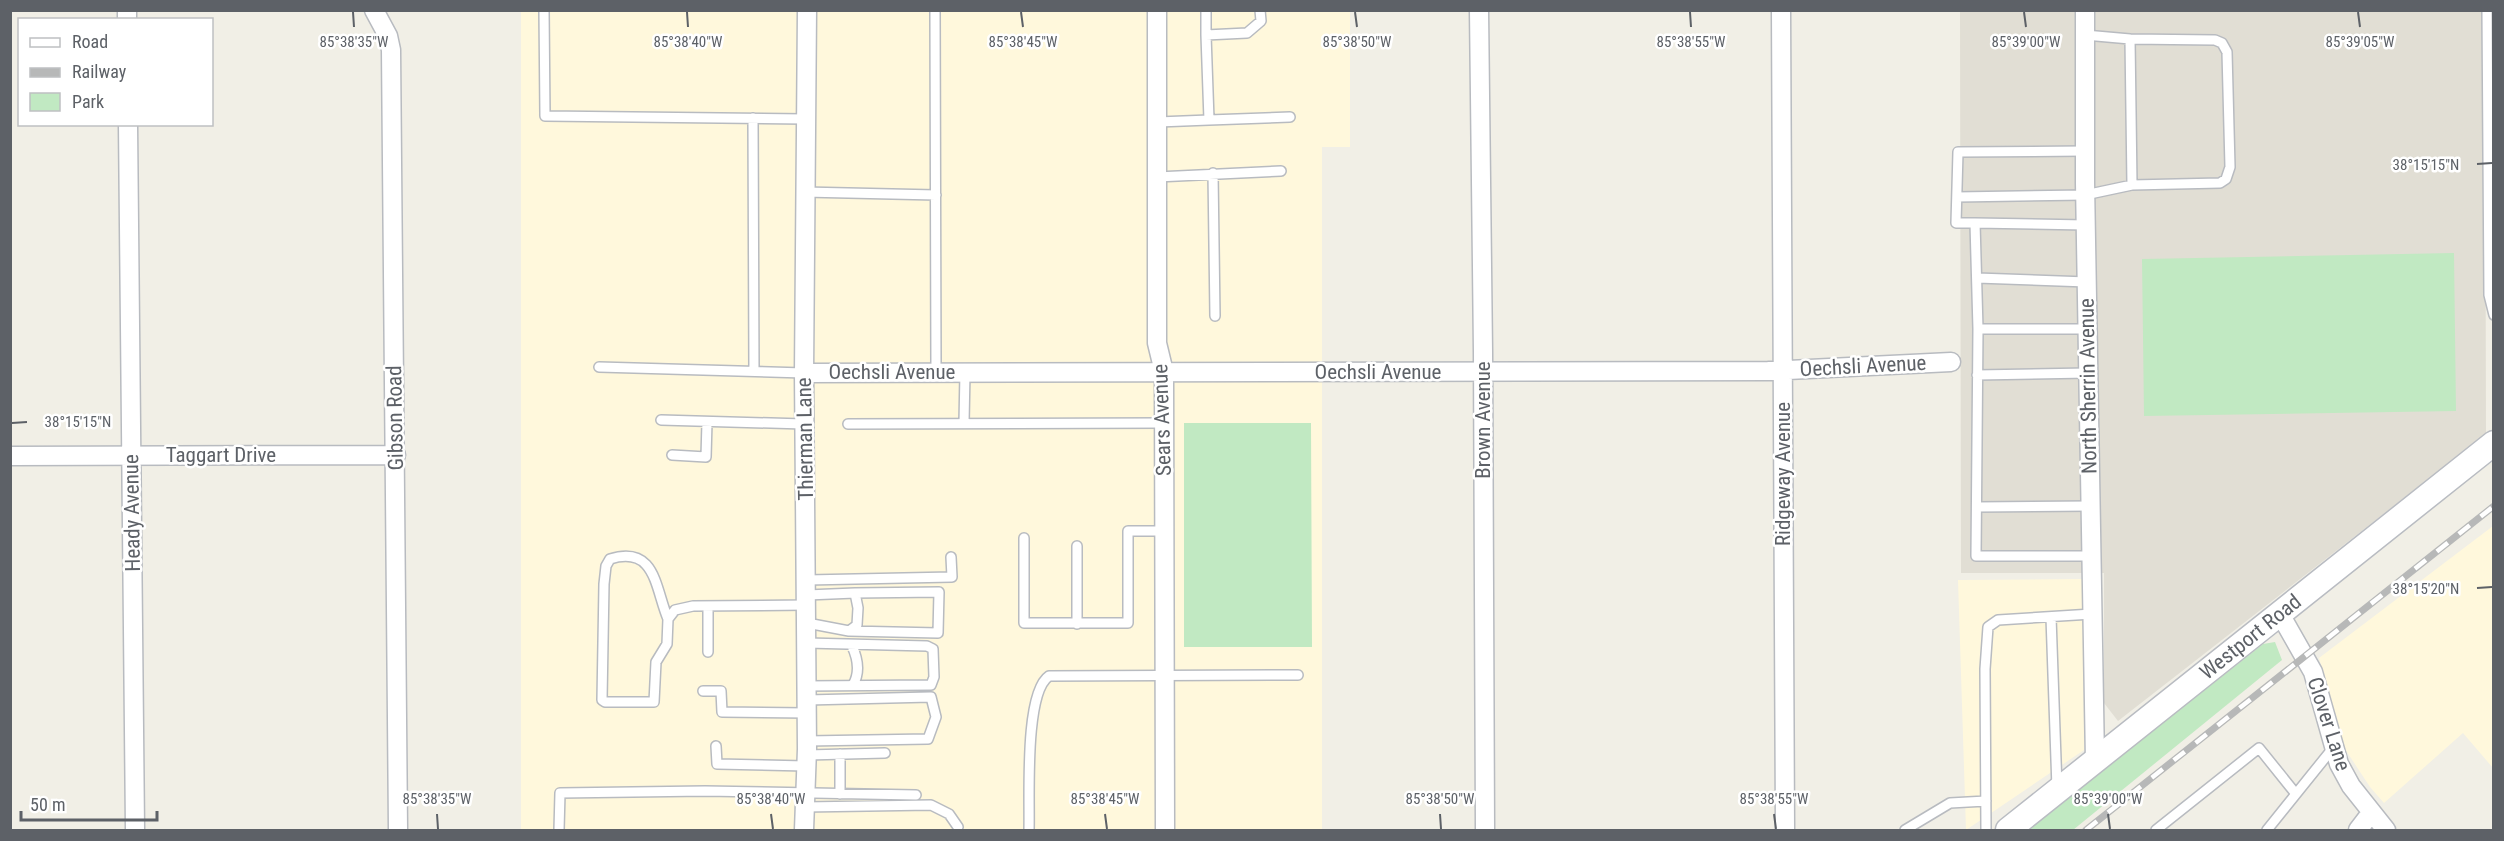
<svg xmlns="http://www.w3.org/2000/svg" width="2504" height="841" font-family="'Roboto Condensed',sans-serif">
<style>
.commercial{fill:#fff8dc}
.education{fill:#e1ded4}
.green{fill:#c1e9c2}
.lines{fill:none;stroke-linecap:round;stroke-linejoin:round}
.lane-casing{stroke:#b8bbc0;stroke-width:12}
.street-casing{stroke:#b8bbc0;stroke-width:21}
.secondary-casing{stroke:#b9bcc2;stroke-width:27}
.lane{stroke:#fff;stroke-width:9}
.street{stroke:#fff;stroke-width:18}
.secondary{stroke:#fff;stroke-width:24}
.rail-casing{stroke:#b7b8b8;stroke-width:7}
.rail{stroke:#fff;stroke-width:4.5;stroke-dasharray:14;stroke-linecap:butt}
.ticks{fill:none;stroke:#5d6167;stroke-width:2}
.labels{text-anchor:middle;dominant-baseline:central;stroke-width:5;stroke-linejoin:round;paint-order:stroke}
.street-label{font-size:21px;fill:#5d6167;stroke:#fff}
.ticks-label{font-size:15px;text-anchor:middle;fill:#5d6167;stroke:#fff;stroke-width:5;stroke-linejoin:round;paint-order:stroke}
</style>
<rect width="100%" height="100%" fill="#f1efe6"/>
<path class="commercial" d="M521,11H1350V147H1322V830H521Z
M2488,11H2494L2493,194H2491Z
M2493,526V768L2463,733L2384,803L2370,787L2345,749L2319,658Z
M2083,579L2084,750L1966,830L1958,580Z"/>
<path class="education" d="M1960,11H2485L2486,434L2118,721L2104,703V573H1961Z"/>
<path class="green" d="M2454,253L2456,411L2144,416L2142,259Z
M1184,423H1311L1312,647H1184Z
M2275,642L2282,660L2073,830H2027L2263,644Z"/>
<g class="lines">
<defs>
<path id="lane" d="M544,10L545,116L805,119
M935,10L936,372
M1206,10V35
M2487,10L2489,295L2494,315
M2130,39L2215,40L2222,43L2227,52L2230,167L2226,179L2220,183L2132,185
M753,118L754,371
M1209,120L1290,117
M1158,122L1209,120L1206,35L1247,33L1261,21L1260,10
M2085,151L1958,152L1956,223H1975L1978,329L1976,556H2091
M1213,173L1215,316
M1157,177L1281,171
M804,192L936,195
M1957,197L2085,195L2132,185L2130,39L2085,35
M1975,223L2086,225
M1977,278L2087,282
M1978,329H2087
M599,367L804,373
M1977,375L2088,373
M661,420L804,424
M964,423L965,372
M848,424L1163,423
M672,455L706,457L707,422
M1977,507L2090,506
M1024,538V623H1128V531H1163
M1077,546V624
M807,580L952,577L951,557
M807,595L855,593L858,608L857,625L849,631L807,623
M708,606V652
M2051,617L2057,788
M668,619C655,588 656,545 610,559L606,566L604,584L602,700L605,702H654L656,662L667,644L668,619L675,610L693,606L807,605
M849,631L938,633L939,592L855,593
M807,643L927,646L933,649L934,677L931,685L807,686
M852,646C858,659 860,673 853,685
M703,691H721L722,712L807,713
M807,741L928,739L936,717L931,697L807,700
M716,746L717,764L806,766
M807,755L885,753
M840,794V754
M804,807L931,805L949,814L958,827
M559,830L560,793L705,791L916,795
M1029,830C1030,799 1024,693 1049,676L1298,675
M1905,830L1950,803L1986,801
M1986,830L1985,669L1988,627L1998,620L2092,614
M2156,830L2259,748L2296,794
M2267,830L2333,748"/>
<path id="street" d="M374,10L388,36L391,50L398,830
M1157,10V343L1164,372L1165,830
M1479,10L1483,352L1485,830
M1781,10L1785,830
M2085,10V183L2095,761
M127,20V10
M128,124L135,830
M804,373L1768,371L1951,362
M10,456L396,455
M2280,614L2313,672L2339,764L2351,786L2386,830
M804,830L807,749L804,373L807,10
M2358,830L2371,813"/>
<g id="secondary">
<path id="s1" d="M2008,830L2494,443"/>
</g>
</defs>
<use href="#lane" class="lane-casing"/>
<use href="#street" class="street-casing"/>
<use href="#secondary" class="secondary-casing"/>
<use href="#lane" class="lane"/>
<use href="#street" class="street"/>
<use href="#secondary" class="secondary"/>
<defs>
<path id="rail" d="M2086,830L2494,506"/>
</defs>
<use href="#rail" class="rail-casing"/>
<use href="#rail" class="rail"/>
</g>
<path class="ticks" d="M353,12L354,27M687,12L688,27M1021,12L1023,27M1355,12L1357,27M1690,12L1691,27M2024,12L2026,27M2358,12L2360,27M2477,164L2492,163M12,423L27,422M2477,588L2492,587M437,814L438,829M771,814L773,829M1105,814L1107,829M1440,814L1441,829M1774,814L1776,829M2108,814L2110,829"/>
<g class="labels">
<g class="street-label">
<text transform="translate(1863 366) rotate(-3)">Oechsli Avenue</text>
<text x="892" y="372">Oechsli Avenue</text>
<text x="1378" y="372">Oechsli Avenue</text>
<text transform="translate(2088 386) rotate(-91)">North Sherrin Avenue</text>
<text transform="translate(395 418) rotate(-91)">Gibson Road</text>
<text transform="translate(1162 420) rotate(-92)">Sears Avenue</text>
<text transform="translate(1483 420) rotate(-90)">Brown Avenue</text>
<text transform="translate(805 439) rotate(-91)">Thierman Lane</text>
<text x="221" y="455">Taggart Drive</text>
<text transform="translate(1783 474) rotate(-90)">Ridgeway Avenue</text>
<text transform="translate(132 513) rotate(-91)">Heady Avenue</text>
<text stroke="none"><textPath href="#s1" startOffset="310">Westport Road</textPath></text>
<text transform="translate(2329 724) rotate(72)">Clover Lane</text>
</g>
</g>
<g class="ticks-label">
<text x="354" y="47">85°38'35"W</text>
<text x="688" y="47">85°38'40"W</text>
<text x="1023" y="47">85°38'45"W</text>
<text x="1357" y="47">85°38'50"W</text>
<text x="1691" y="47">85°38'55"W</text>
<text x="2026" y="47">85°39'00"W</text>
<text x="2360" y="47">85°39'05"W</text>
<text x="2426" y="170">38°15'15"N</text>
<text x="78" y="427">38°15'15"N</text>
<text x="2426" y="594">38°15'20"N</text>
<text x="437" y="804">85°38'35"W</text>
<text x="771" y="804">85°38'40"W</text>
<text x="1105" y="804">85°38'45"W</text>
<text x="1440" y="804">85°38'50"W</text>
<text x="1774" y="804">85°38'55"W</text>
<text x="2108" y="804">85°39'00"W</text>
</g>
<rect width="2504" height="841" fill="none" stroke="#5d6167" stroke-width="24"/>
<rect x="18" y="18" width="195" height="108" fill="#ffffff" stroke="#bec0c2" stroke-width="1.5"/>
<rect x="30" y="38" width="30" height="9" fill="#ffffff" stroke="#bec0c2" stroke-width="1.5"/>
<text x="72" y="48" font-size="18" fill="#5d6167">Road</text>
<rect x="30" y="68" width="30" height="9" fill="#b7b8b8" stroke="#bec0c2" stroke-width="1.5"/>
<text x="72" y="78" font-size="18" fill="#5d6167">Railway</text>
<rect x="30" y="93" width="30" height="18" fill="#c1e9c2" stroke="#bec0c2" stroke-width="1.5"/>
<text x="72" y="108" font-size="18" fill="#5d6167">Park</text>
<path d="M21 811v9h136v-9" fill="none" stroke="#5d6167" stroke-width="3"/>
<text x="30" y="811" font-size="18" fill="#5d6167" stroke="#ffffff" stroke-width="4.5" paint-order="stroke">50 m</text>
</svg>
